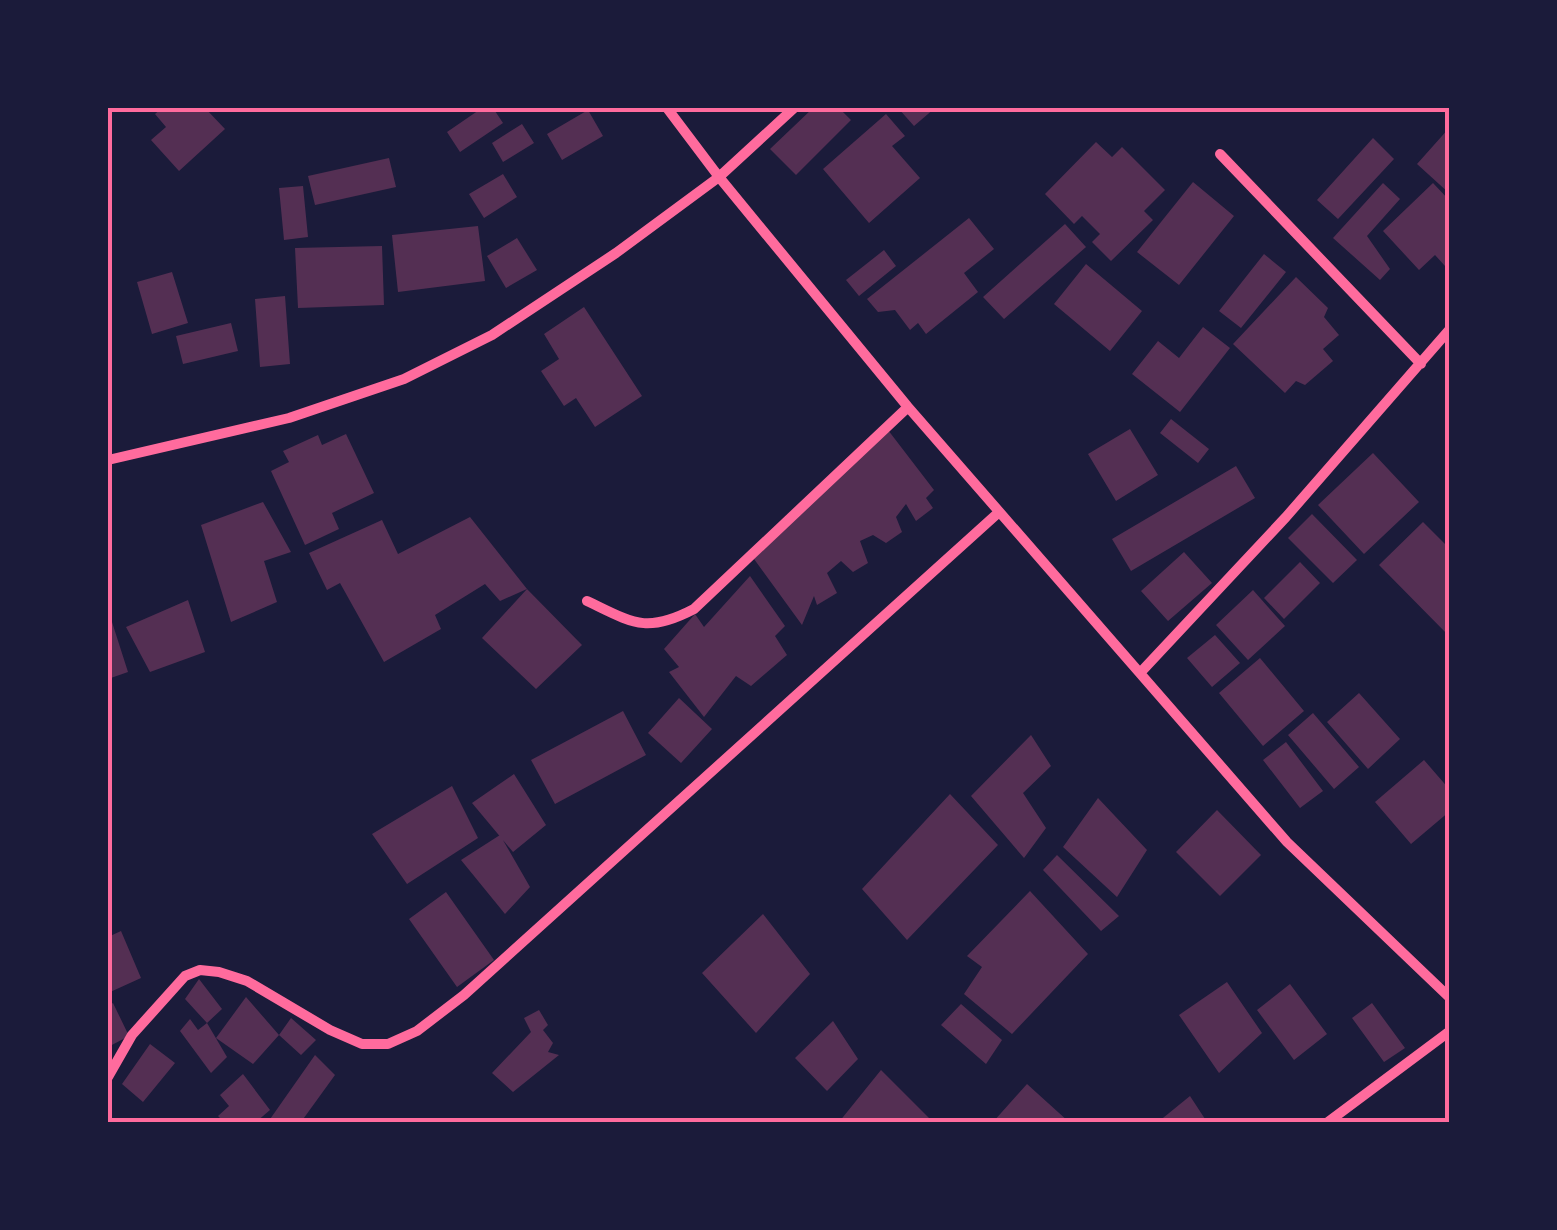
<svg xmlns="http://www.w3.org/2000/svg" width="1557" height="1230" font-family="'DM Sans',sans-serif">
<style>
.building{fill:#542f53}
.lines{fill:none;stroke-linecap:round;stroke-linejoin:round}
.minor{stroke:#ff6b9d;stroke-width:10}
.neatline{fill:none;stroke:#ff6b9d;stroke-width:4}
</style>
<rect width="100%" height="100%" fill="#1b1b3a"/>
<path class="building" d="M162,108H205L225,129L179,171L151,140L166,127L155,114Z
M482,108H493L503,123L460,152L447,132Z
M813,108H843L841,110L851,120L796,175L770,149Z
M898,108H935L914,126Z
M588,110L603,136L562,160L547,134Z
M886,114L905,136L892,146L920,178L869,223L823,169Z
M522,124L534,143L503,162L492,143Z
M1450,127V194L1417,164Z
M1373,138L1394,159L1338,219L1317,200Z
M1096,142L1112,157L1122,147L1165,190L1144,211L1153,220L1111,261L1092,242L1100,234L1082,216L1074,224L1045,194Z
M389,158L396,187L315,205L308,176Z
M503,174L517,197L484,218L469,194Z
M1193,182L1234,216L1179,285L1137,252Z
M1383,183L1400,199L1367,236L1390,269L1380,280L1333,238Z
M1433,183L1450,201V262L1445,266L1435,255L1419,270L1383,231Z
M303,186L308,237L284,240L279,188Z
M969,218L994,249L964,273L978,292L926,334L918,323L910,330L895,310L878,312L867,299Z
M1065,224L1086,247L1004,319L983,297Z
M478,226L485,281L398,292L392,235Z
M517,238L537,270L506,288L487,256Z
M382,246L384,305L298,308L295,248Z
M884,250L896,266L859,296L846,280Z
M1264,254L1286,272L1241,328L1219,311Z
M1086,264L1142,311L1110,351L1054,304Z
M172,272L188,323L152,334L137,282Z
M1296,277L1328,308L1324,317L1339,335L1323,349L1333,361L1305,385L1296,381L1285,393L1233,344Z
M285,296L290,364L260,367L255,299Z
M584,307L642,396L595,427L576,398L564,406L541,371L559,359L544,334Z
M231,323L238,351L183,364L176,336Z
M1203,327L1230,348L1180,412L1132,374L1158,341L1179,358Z
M1171,419L1209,449L1198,463L1160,433Z
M1130,429L1158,475L1116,501L1088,454Z
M888,430L934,490L926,498L933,508L916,521L906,504L896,517L902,532L886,543L873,535L860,541L868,563L853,572L841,561L827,573L837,593L817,605L814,596L802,625L754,559Z
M346,434L374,493L332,513L339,529L305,545L271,471L289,462L283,451L318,435L322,445Z
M1373,453L1419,502L1364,554L1318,505Z
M1236,466L1255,498L1131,571L1112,539Z
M263,502L291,552L264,561L277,602L231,622L201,525Z
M1312,514L1357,560L1333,583L1288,538Z
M470,517L527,589L500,601L485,584L435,615L441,629L384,662L340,583L327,590L309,553L382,520L398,554Z
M1423,522L1450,549V637L1379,565Z
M1184,552L1212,583L1168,621L1141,591Z
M1300,562L1320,583L1284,619L1264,598Z
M750,576L785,626L775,636L787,655L751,686L736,676L704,717L669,672L679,667L664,649L695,614L704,627Z
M527,589L582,645L536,689L482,638Z
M1253,590L1285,626L1248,660L1216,625Z
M188,600L205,652L150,672L126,627Z
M112,622L128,672L108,679V623Z
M1215,635L1240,663L1212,687L1187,658Z
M1260,658L1304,711L1263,746L1219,693Z
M1359,693L1400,739L1368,769L1327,722Z
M679,698L712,729L681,763L648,733Z
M623,711L646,755L555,804L531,760Z
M1313,713L1359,767L1334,789L1288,735Z
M1031,735L1051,766L1023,793L1046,828L1024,858L971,796Z
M1286,742L1323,791L1300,808L1263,760Z
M1424,760L1450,790V811L1411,844L1375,802Z
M514,774L546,825L513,852L472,803Z
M452,786L478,838L407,884L372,834Z
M950,794L998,845L907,940L862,889Z
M1098,798L1147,850L1117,897L1063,847Z
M1217,810L1261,855L1220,896L1176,852Z
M500,835L530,887L505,914L461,860Z
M1057,855L1119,916L1101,931L1043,870Z
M1030,891L1088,954L1012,1034L964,994L982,967L967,956Z
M446,892L494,960L457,987L409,919Z
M763,914L810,974L756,1033L702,973Z
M121,931L141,978L108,993V937Z
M199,979L222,1009L207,1023L185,999Z
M1227,982L1262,1033L1219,1073L1179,1015Z
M1290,984L1327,1034L1294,1060L1257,1010Z
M246,997L279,1035L253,1064L216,1038Z
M113,1003L129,1036L108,1047V1006Z
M1372,1003L1405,1048L1384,1062L1352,1018Z
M961,1004L1002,1040L986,1064L941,1025Z
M539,1010L548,1025L543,1030L553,1043L548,1052L559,1055L513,1092L492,1073L531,1032L524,1018Z
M291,1018L316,1040L301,1055L279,1035Z
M190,1019L198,1030L207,1023L227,1057L211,1073L180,1031Z
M833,1021L858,1059L827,1091L795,1058Z
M150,1044L175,1063L143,1102L122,1084Z
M315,1055L335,1075L301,1122H268Z
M881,1070L930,1119L927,1122H839Z
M243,1074L270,1110L256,1122H224L218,1116L229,1106L220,1095Z
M1027,1084L1069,1122H993Z
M1190,1096L1207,1122H1158Z"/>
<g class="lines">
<path class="minor" d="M667,108L719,177L908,407L1287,842L1450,998
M1220,154L1421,364
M108,460L289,418L404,379L492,335L616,253L719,177L794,108
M587,601C633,623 646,634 694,609L908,407
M1140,673L1286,517L1450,329
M108,1077L132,1035L185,976L200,970L219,972L247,981L330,1030L362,1044H388L417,1031L464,995L998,513
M1328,1122L1450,1031"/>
</g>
<rect width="1557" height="1230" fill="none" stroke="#1b1b3a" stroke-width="220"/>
<rect x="110" y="110" width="1337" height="1010" class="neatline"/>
</svg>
